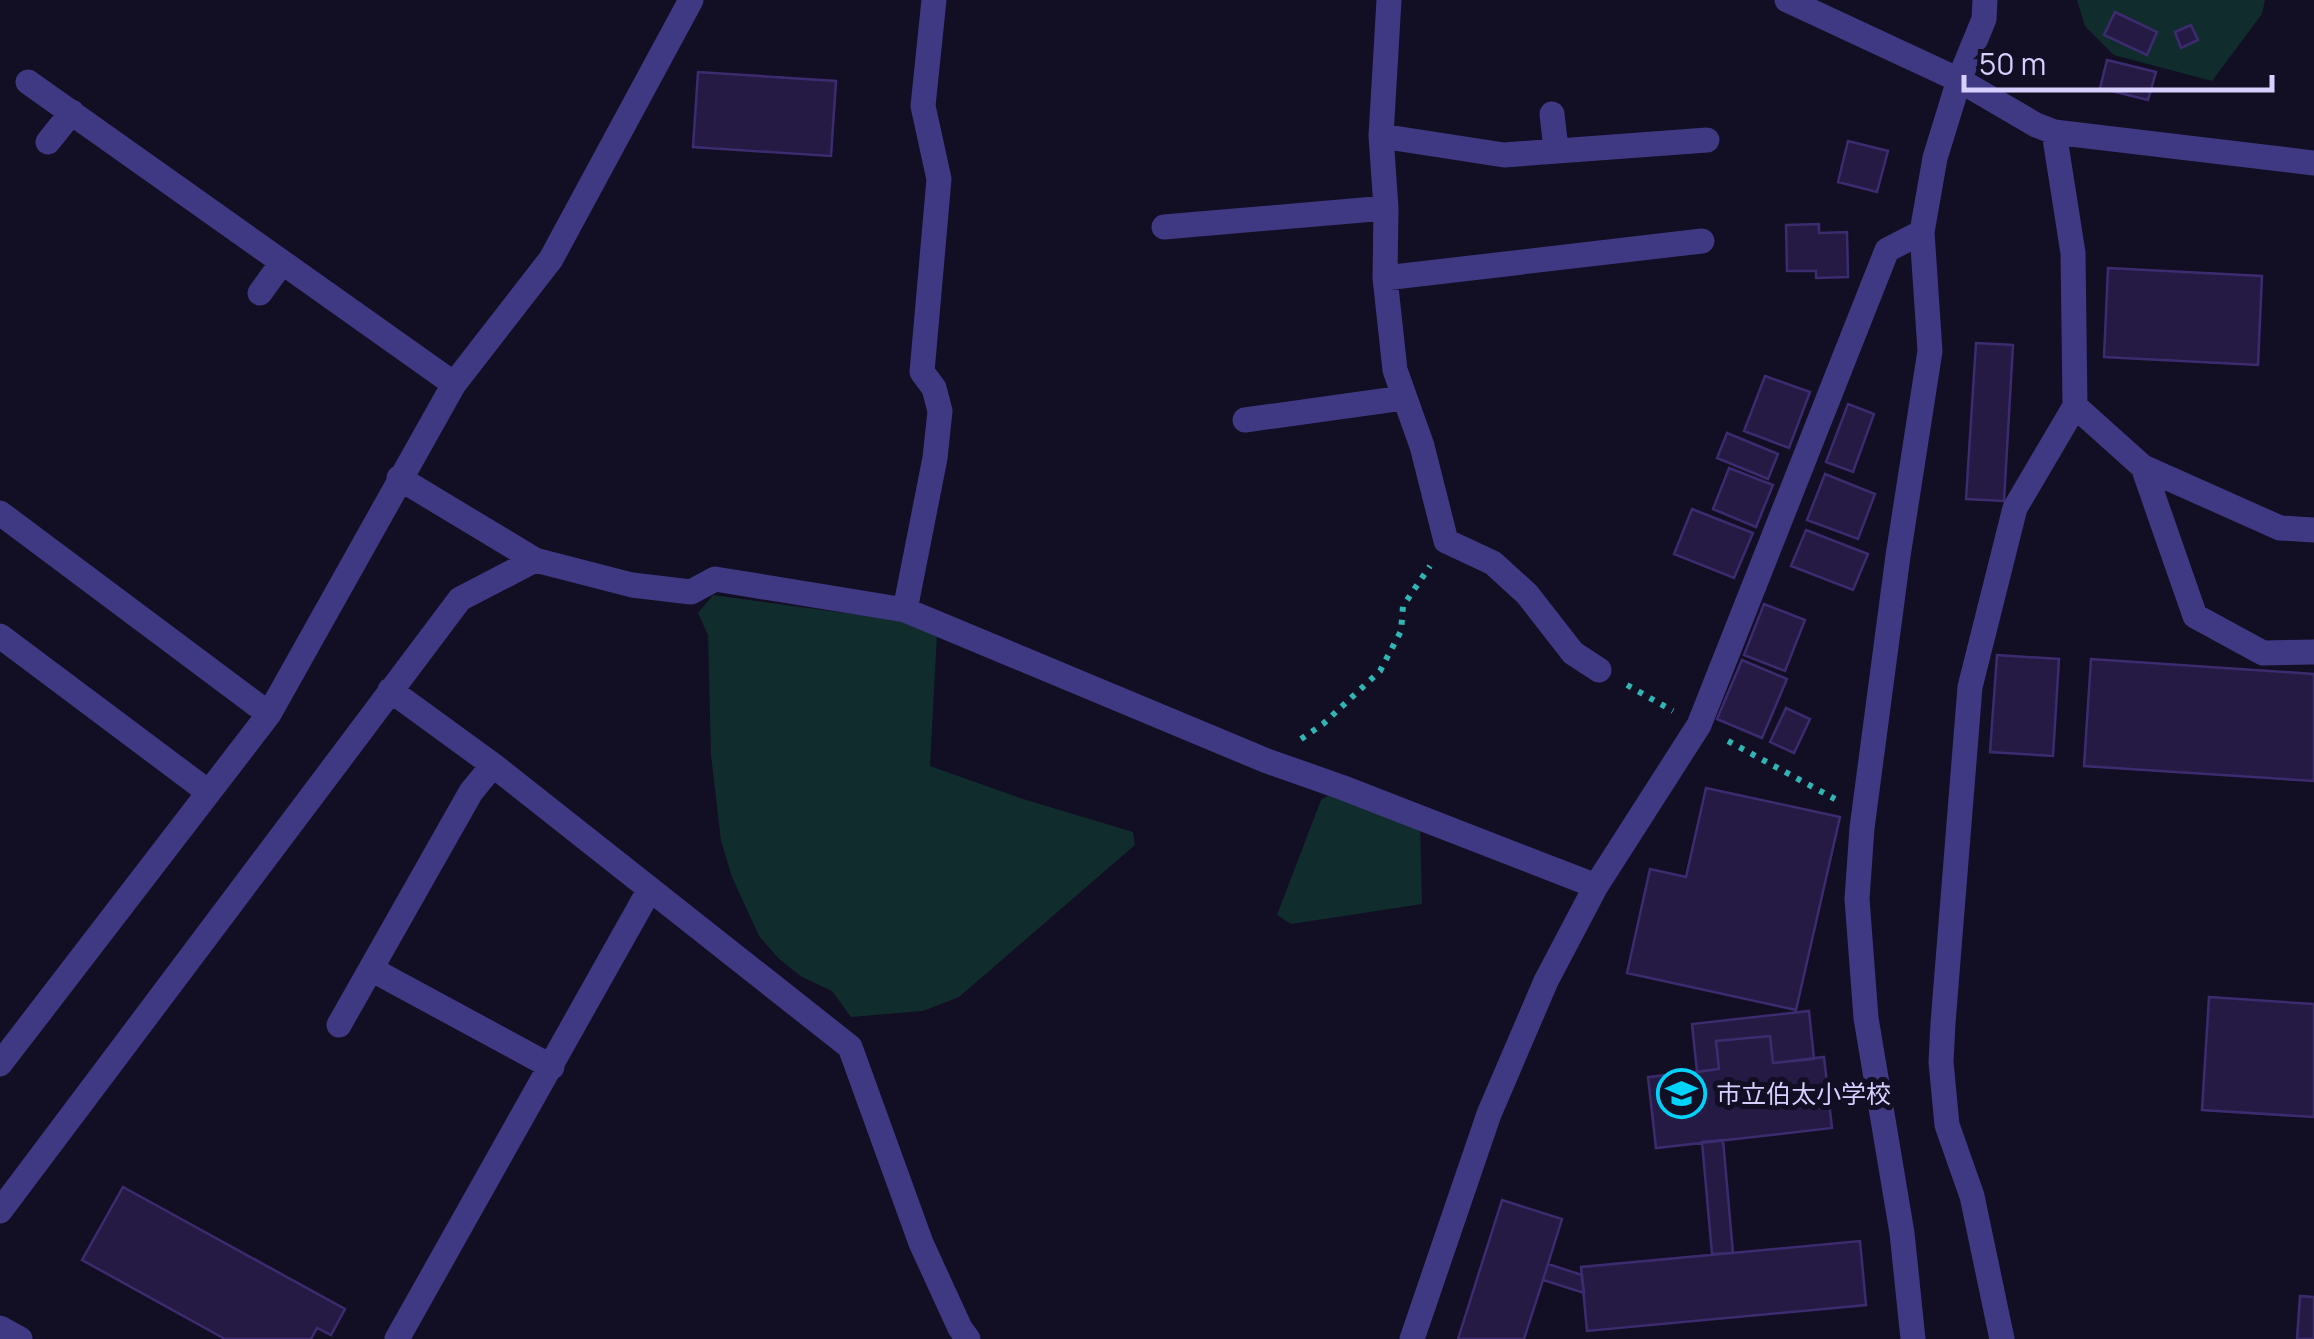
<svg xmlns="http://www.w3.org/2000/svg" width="2314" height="1339" font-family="Manrope,'Noto Sans JP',sans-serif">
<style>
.green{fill:#112c2d}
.building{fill:#241a44;stroke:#3d2b70;stroke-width:2.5}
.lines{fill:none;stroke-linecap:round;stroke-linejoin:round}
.path{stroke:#2eb5b4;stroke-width:6;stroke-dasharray:5 8;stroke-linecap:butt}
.minor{stroke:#3f3882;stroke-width:25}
.labels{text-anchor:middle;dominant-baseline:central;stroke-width:10;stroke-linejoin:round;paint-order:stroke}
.poi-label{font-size:25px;fill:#d7cfff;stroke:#120e23;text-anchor:start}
</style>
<rect width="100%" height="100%" fill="#120e23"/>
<path class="green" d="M2077,0H2265L2262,14L2212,81L2114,55L2085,26Z
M713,595L918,623L937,633L930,766L1023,799L1133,832L1135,845L959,997L923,1011L851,1017L832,991L802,977L779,959L759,936L732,877L721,841L711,755L708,635L698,613Z
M1334,792L1420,824L1422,904L1291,924L1277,915L1321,800Z"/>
<path class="building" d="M2115,12L2157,32L2147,55L2104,35Z
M2191,25L2198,40L2181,48L2175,32Z
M2107,60L2156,72L2148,100L2100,88Z
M698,72L836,81L831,156L693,147Z
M1848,141L1888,151L1877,192L1838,182Z
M1819,224V233L1847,232L1848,277L1816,278V271H1787L1786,225Z
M2108,268L2262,276L2258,365L2104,357Z
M1976,343L2013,345L2004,501L1966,499Z
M1765,376L1810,392L1789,448L1744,431Z
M1848,404L1874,414L1853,472L1826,462Z
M1727,433L1778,454L1768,479L1717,458Z
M1729,468L1773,485L1756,527L1713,509Z
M1825,474L1875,494L1858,539L1807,520Z
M1692,509L1753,533L1734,578L1674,554Z
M1806,530L1868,554L1853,590L1791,566Z
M1764,604L1805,620L1785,671L1744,655Z
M1997,655L2059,659L2053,756L1990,752Z
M2091,659L2314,674V781L2084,766Z
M1742,660L1787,679L1762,738L1717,719Z
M1786,708L1810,719L1794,753L1770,742Z
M1706,788L1840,817L1796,1010L1627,973L1650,869L1686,877Z
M2209,997L2314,1004V1117L2202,1110Z
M1809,1011L1814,1059L1773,1063L1770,1036L1716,1041L1719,1069L1697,1072L1692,1024Z
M1770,1036L1773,1063L1824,1057L1832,1128L1656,1148L1648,1077L1719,1069L1716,1041Z
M1723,1140L1733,1253L1712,1254L1702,1142Z
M123,1187L345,1309L331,1335L317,1328L311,1339H225L82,1260Z
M1502,1200L1562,1219L1543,1280L1524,1339H1458Z
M1860,1241L1866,1305L1587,1331L1581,1267Z
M1548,1264L1582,1275L1584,1293L1543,1280Z
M2300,1296L2314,1297V1339H2297Z"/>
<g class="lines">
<path class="path" d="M1627,685L1673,711
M1301,739L1323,724L1380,671L1401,631L1403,606L1430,566
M1728,741L1835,799"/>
<path class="minor" d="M1389,0L1381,136L1386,208L1385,278L1395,370L1422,446L1446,541L1493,563L1527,594L1573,653L1599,670
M1787,0L1959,80L2036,125L2054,132L2314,163
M28,82L454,384
M1552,114L1556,149
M2054,132L2073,253L2075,406L2143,467L2280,528L2314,530
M1381,136L1504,155L1707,140
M48,142L72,112
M1164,227L1386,208
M1385,278L1702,241
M260,293L281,264
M1245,420L1403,398
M2143,467L2195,616L2263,653L2314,652
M399,478L535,560L632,585L691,592L715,579L905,610L1267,761L1341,787L1596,886
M0,513L269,714
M905,610L935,458L940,411L934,388L922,372L939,179L923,106L934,0
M0,636L207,791
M390,690L493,765L850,1047L921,1243L960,1328L968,1339
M371,969L552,1067
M339,1025L471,792L493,765
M0,1064L269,714L454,384L551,259L691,0
M0,1211L460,599L535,560
M0,1328L20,1339
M397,1339L650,889
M1412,1339L1489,1114L1546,981L1596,886L1699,725L1887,250L1922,232
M1913,1339L1902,1233L1866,1018L1857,899L1862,828L1898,556L1930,351L1922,232L1935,158L1959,80L1984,19L1985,0
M2002,1339L1972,1196L1947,1125L1941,1062L1943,1023L1970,687L2015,508L2075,406"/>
</g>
<defs>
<symbol id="school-ring" viewBox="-11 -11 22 22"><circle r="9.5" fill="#120e23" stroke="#00d3fa" stroke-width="1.5"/><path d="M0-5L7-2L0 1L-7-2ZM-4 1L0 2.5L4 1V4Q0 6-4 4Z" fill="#00d3fa"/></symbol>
</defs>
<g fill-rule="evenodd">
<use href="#school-ring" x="1654" y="1066" width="55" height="55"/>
</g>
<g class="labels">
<g class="poi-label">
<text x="1716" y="1093">市立伯太小学校</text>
</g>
</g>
<path d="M1964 75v15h308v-15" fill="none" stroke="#d7cfff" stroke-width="5"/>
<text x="1979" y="75" font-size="30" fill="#d7cfff" stroke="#120e23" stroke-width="8" paint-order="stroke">50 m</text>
</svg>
